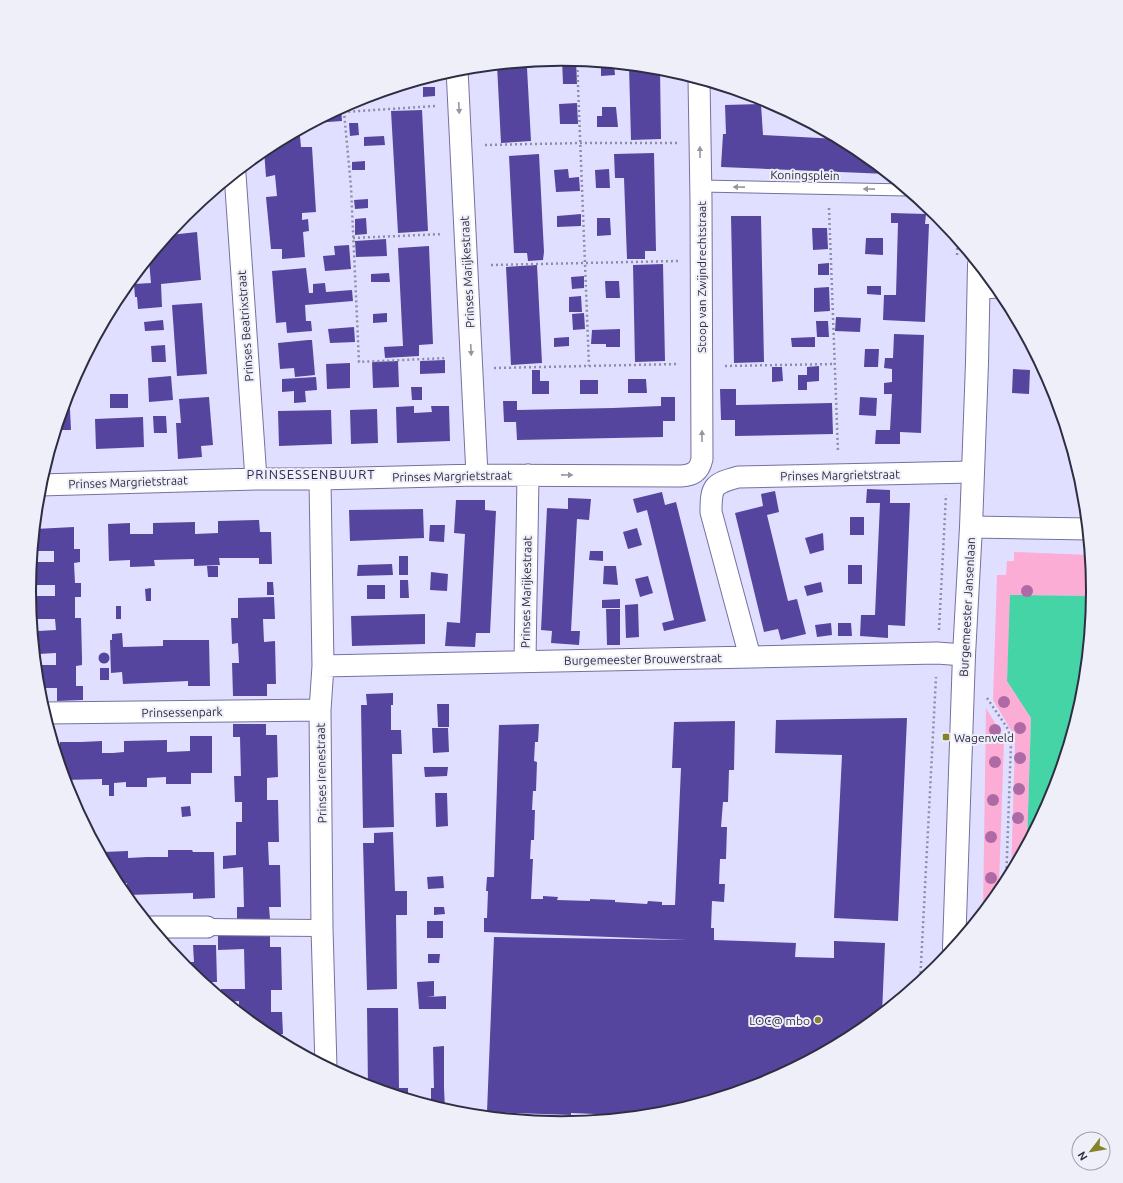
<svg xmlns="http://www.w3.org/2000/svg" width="1123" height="1183" font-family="Ubuntu,sans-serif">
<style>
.green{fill:#fcadd5}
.water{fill:#45d4a6}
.building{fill:#55459e}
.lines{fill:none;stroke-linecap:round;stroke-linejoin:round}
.service-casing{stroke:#7571a0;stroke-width:13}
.pedestrian-casing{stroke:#7571a0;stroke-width:18}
.minor-casing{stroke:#7571a0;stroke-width:23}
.tertiary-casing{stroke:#7571a0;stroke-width:24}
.path{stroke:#8e8da8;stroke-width:2.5;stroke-dasharray:2 3;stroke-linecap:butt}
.service{stroke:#fff;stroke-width:11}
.pedestrian{stroke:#fff;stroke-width:16}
.minor{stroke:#fff;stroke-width:21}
.tertiary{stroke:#fff;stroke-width:22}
.tree{fill:#ae6aa5}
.oneway{fill:#9696a0}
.poi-dot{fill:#85822b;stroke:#efeff9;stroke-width:1.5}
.labels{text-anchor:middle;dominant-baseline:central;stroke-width:4;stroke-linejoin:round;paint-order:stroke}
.street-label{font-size:12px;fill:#2e2d41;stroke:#efeff9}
.poi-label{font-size:12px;fill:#2e2d41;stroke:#efeff9;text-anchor:start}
.neighbourhood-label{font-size:13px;letter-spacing:1px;fill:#312b55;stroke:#efeff9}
.rim{fill:none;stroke:#2e2d41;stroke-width:2}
</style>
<rect width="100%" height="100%" fill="#e0dfff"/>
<path class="green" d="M1014,552L1090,555L1094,592V596L1011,595L1007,681L1031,718L1027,844L1011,875L1015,742L1011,730L993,700L997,575H1006L1007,561H1014Z
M986,708L1001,733L1004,741L999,885L1003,886L1002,890L983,913Z"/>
<path class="water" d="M1010,595L1094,596L1084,696L1053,795L1027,844L1031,718L1007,681Z"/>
<path class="building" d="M562,59L576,60L577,84H563Z
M536,62V67L527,68L531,141L501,143L497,65Z
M601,63L614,64L615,75L601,76Z
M629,66L660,69L661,139L631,140Z
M423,87H435V96L423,97Z
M577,103L578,124H560L559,104Z
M761,104L763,135L838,139L858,149L888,174L721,167L723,134H726L725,105Z
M602,107H616L618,127H597V116H602Z
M341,108L342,121L314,123L334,112Z
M422,110L428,231L398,233L391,111Z
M349,123H358L359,135L350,136Z
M296,132L297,136H300L301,147H312L316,212L302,213V220L308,219L309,231L303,232L305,257L282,259V249H271L266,197L277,196L275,175L266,177L264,150Z
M384,136L385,145L364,146V137Z
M654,153L656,251H645V259H627L624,178H615L614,154Z
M539,154L544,252L543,260L528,261L527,253H514L509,156Z
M365,161V170H352V162Z
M568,169L569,178L579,177L580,191L556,192L554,170Z
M609,169L610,188H596L595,170Z
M368,199V208L355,209L354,200Z
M891,213L926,214L925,224H929L925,322L883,320L884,295H896L898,223H891Z
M581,214V226L557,227V216Z
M731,216H761L764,362L734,363Z
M366,218L367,234L355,235V219Z
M597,218H610L611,235L597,236Z
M812,228H827L828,249L813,250Z
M197,232L201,280L161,284L162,307L138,309L137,297H135L134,284L151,283L149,261H152L151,256L170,233V235Z
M866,238H883V255L865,254Z
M386,239L387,256L356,257L355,241Z
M349,245L351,269L325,271L323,256L335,255L334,246Z
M429,246L433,344L419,345V356L385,358L384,347L403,346L398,248Z
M829,263V275H818V264Z
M663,264L665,361L635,362L633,265Z
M537,265L542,363L511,365L506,267Z
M306,268L309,293H313V284L325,283L326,292L352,290L353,301L305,305L306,321H311L312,331L287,333L286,322L276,323L272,271Z
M389,273L390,282H371V274Z
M584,276V288L572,289L571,277Z
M605,281H619L620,298H606Z
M867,286H881V295L867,294Z
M829,287L830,311L814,312V288Z
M581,296L582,312H569V297Z
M202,303L207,374L177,376L172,305Z
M387,313V322L373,323V314Z
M584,313L585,329L573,330L572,314Z
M836,317L861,318L860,332L835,331Z
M163,320L164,330L145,331L144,322Z
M816,321H828L829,337H817Z
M354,327L355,342L330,343L328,329Z
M620,329V347H606V344H591L592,330Z
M894,334L924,335L921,433L900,432V444H875L876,430H890L892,394H884V383L892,382V369L884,368L885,358H893Z
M569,337V346L554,347V338Z
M815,337V347H792L791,338Z
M308,340H312L315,375L295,377L294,368L280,369L278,343Z
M165,345L166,362H152L151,346Z
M865,349H879L878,367H864Z
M445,360V373L420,374V361Z
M398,361L399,387L373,388L372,362Z
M350,363V388L327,389L326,364Z
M819,366V381L807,382V390H798V375H807V367Z
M772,367H782L783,381L772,382Z
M1013,369L1030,370L1029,394L1012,393Z
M532,370H540V381H549V394H532Z
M171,376L173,400L149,402L148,378Z
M316,377L317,390L305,391L306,402L294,403V391L282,392V379Z
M628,379H646L647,393H628Z
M580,380H598V394H580Z
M411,387H422V400H412Z
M69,389L71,430H57L64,406Z
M720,389H736V405L832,403L833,434L735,436V420H721Z
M110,394H128V408H110Z
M209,397L213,445L201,446L202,457L178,459L176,423H181L179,399Z
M661,397H675V421H663V437L517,440L516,422H504L503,401H517V410L613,408L661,406Z
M860,397L877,398L876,416L859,415Z
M414,406V413L432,412L431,406H449L450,441L397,443L396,407Z
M377,409L378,443L351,444L350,410Z
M331,410L332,444L279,446L278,411Z
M153,416H166L167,433H154Z
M143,417L144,447L96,449L95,419Z
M867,489L890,490V503H910L905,626L888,625V638L860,636L861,615H875L880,503H866Z
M775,491L779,512L767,515L788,601L797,599L806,634L781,640L778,629L764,632L735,513L763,506L761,494Z
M662,492L665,505L676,502L706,621L664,631L662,623L674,620L647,510L637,513L633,499Z
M568,498L591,499L589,520L577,519L571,631H580L579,645L551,643L552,631L541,630L547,508L568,509Z
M456,500H485V510L496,511L490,633H476L475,647L445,646L447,622L460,623L465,534L454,533Z
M423,509L424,538L350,541L349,510Z
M850,517H864V535H850Z
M259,520L260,532H271L272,564H259V558H219L220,565L194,566V559L154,560L155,566L130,567V560L109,561L108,524L130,523V534H153V523L195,522V534L218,533V521Z
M430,525H445L444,542L429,541Z
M74,527V549H80V562L74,563L75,583H81V597H75V618H81L82,659V665L76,666V686H83V700L57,701V688H39L38,665H56V653L38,654V631L56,630L55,619H37V596H55V585H36V562H54V551H36L35,529Z
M637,528L642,545L628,549L623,532Z
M823,533L824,550L810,554L805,538Z
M590,551H603V561L589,560Z
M399,556H408V575H399Z
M392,564L393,575L357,576L358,565Z
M848,565H862V584H848Z
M207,566H218V577H208Z
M604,566H616L618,585L603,584Z
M431,572L448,574L447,591L430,590Z
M648,576L653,593L640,597L635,579Z
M400,580H408L409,598H400Z
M267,582H273L274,595H267Z
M821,582L823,592L807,596L804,586Z
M367,585H385V599H367Z
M151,588V601H146L145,589Z
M274,597L275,619H263L264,642L275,641L276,684H267V696H233L232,663H239L238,643L232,644L231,618H238V598Z
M620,599V608H602V600Z
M638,604L639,637L626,638L625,605Z
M116,606H121V619H116Z
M606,609H620V645H607Z
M425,614V644L352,646L351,616Z
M831,623L832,635L817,637L815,625Z
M838,623H851L852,636H838Z
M122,633L123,647L163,646V640H209L210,686H188V681L123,684L122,672L111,673L110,640H112V634Z
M98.5 658a5.5 5.5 0 1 1 11 0a5.5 5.5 0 1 1-11 0Z
M100,668H109V680H100Z
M393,693V705H391V730H401L402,754H392L394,827L363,828L361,705H367L366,694Z
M437,704H449V727H438Z
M907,718L898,921L834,918L842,755L775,753L776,720Z
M735,721L734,770H729L728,802H723L721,827H727L726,859H720L719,884H725L724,902L712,901L711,928H714V940L796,943L795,957L834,958V941L885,943L882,1014L857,1034L765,1084L665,1114L642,1116L571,1113V1115L487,1112L494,937L688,940L484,932V918H487L488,891H486L487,877H494L499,725L539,724L538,742H535L534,761L537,762L536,791H533L532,810H535L534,840H531L530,859H533L531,899H543V896L558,897L557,900L590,901V899L615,900V902L647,904L648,901L662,902V905H675L681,768H672L674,722Z
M233,724H266V735H277L278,777L267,778V800H278L279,842H268L269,865H280L281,907H269L270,919H237V907H244L243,867L223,869V856L236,855V822H242V802H235L234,776H241L240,737H233Z
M432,728H448L449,752L433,753Z
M190,736H212V773H191V784H166V777L147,778V787H126V782L114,783V796H109V785H102V779L65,780L57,754H60V742H81L102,741V753H113L124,752V741L167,740V752L190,751Z
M424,767H448L447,776L425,777Z
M435,793H447L448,826L436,827Z
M190,806L191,816L182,817L181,807Z
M393,832L395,891H407V915H396L397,989L367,990L363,843H374V833Z
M168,850H192L193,852H214L215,898L193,899V893L127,895V883H117L103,858V852L128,851V858L147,857H168Z
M443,876L444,888L428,889L427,877Z
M434,907H444L445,914L434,915Z
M427,921H443V938H427Z
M218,935H237L238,936L270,935V947H281L282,990H271V1012H282L283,1034L266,1035L246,1018V1014H241L239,1013V1001L226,1002L221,998V989H245L244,949L218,950Z
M193,945H216L217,982H202L185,968L180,962H194Z
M428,954H440L439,963H428Z
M434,981V996L427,997L446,996V1009H419L417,982Z
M367,1008H398L399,1088H408V1099L368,1087Z
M444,1046V1088L445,1110L431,1106V1088H434L433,1047Z"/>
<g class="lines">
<defs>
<path id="service" d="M701,186L908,190
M979,293L1001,292"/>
<path id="pedestrian" d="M207,927L322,928"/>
<path id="minor" d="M457,69L477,475
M235,174L256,479
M320,479L323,666L320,710L322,928L326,1067
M40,485L256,479H320L477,475L681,476C693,475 699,472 702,459L701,200L699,79
M971,527L1088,529
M750,657L711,512C711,486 713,484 738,477L972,472
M525,661L528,475
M323,666L937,653L964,655
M45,713L320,710
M151,927H207"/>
<path id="tertiary" d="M954,948L964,655L971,527L977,363L979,265"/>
</defs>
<use href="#service" class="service-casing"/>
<use href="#pedestrian" class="pedestrian-casing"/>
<use href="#minor" class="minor-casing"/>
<use href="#tertiary" class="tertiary-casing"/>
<path class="path" d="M577,60L589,366
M435,106L344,112L351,187L359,362L447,358
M485,145L580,143H678
M829,208L838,452
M353,238L443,234
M957,255L958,239
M491,265L678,261
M725,366L835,364
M494,368L679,364
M939,630L946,495
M987,698L1008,729L1011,742L1006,884
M920,983L936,677"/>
<use href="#service" class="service"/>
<use href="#pedestrian" class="pedestrian"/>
<use href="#minor" class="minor"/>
<use href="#tertiary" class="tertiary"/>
</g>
<g class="tree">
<circle cx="1027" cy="591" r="6"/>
<circle cx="1004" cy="702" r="6"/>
<circle cx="1020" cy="728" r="6"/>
<circle cx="995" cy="730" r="6"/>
<circle cx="1020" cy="758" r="6"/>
<circle cx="995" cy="762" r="6"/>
<circle cx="1019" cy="789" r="6"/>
<circle cx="993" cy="800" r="6"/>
<circle cx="1018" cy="818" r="6"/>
<circle cx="991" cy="837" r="6"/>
<circle cx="991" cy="878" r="6"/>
</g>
<defs><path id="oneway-solid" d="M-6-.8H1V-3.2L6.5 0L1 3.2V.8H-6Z"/></defs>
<g class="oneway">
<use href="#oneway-solid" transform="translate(459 108) rotate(87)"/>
<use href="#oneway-solid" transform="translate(700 152) rotate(-91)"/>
<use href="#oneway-solid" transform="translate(739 187) rotate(-179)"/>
<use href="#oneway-solid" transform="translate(869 189) rotate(-179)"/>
<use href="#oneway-solid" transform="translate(471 350) rotate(87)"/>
<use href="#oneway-solid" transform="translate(702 436) rotate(-90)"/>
<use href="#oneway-solid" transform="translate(567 475) rotate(1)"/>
</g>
<g class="poi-dot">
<rect x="942" y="733" width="8" height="8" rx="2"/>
<circle cx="818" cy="1020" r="4"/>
</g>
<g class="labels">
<g class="street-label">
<text transform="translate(805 175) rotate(1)">Koningsplein</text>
<text transform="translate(467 272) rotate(-93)">Prinses Marijkestraat</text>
<text transform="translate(701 277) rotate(-90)">Stoop van Zwijndrechtstraat</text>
<text transform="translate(245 326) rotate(-94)">Prinses Beatrixstraat</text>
<text transform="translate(840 475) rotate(-1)">Prinses Margrietstraat</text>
<text transform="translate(452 476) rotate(-1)">Prinses Margrietstraat</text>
<text transform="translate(128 482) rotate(-2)">Prinses Margrietstraat</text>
<text transform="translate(526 592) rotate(-89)">Prinses Marijkestraat</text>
<text transform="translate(967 607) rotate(-87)">Burgemeester Jansenlaan</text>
<text transform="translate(643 659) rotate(-1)">Burgemeester Brouwerstraat</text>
<text transform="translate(182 712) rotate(-1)">Prinsessenpark</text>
<text transform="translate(321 773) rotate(-91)">Prinses Irenestraat</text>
</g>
<g class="poi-label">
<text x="954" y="737">Wagenveld</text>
<text x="810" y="1020" text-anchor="end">LOC@ mbo</text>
</g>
<g class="neighbourhood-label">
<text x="311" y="474">PRINSESSENBUURT</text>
</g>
</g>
<path d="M0 0H1123V1183H0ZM36 591a525 525 0 1 1 1050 0a525 525 0 1 1-1050 0Z" fill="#efeff9" fill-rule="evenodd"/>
<path class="rim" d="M36 591a525 525 0 1 1 1050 0a525 525 0 1 1-1050 0Z"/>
<g transform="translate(1091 1151) rotate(239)"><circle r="19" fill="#efeff9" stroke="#a2a1af"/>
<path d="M0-3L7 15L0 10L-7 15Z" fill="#85822b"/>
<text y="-6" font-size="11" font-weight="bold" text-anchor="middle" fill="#2e2d41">N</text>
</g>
</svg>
